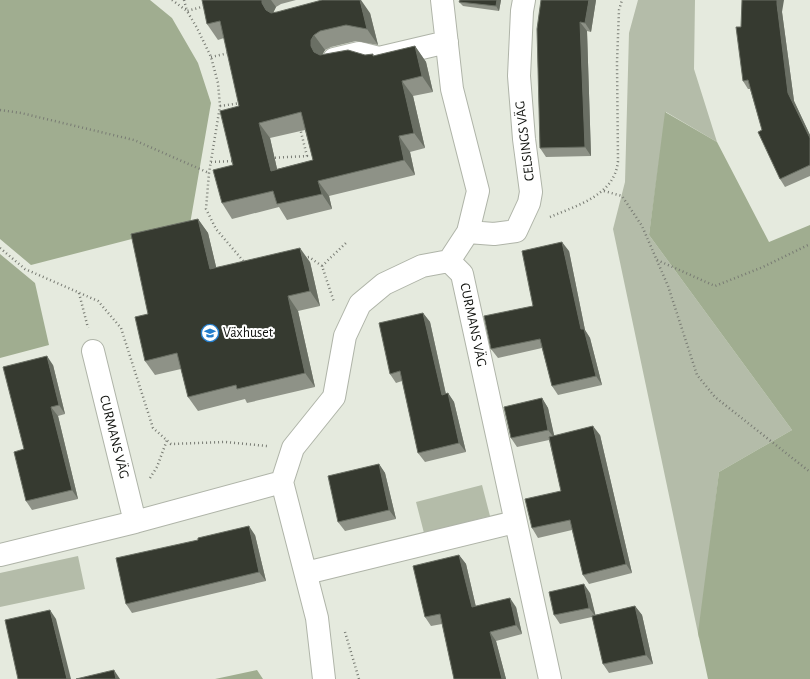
<svg xmlns="http://www.w3.org/2000/svg" width="810" height="679" font-family="'Alegreya Sans',sans-serif">
<style>
.green{fill:#b4bca9}
.forest{fill:#a0ad90}
.lines{fill:none;stroke-linecap:round;stroke-linejoin:round}
.minor-casing{stroke:#afb4a8;stroke-width:24}
.path{stroke:#787b73;stroke-width:2.5;stroke-dasharray:1 3;stroke-linecap:butt}
.minor{stroke:#fff;stroke-width:22}
.wall{fill:#8e9287;fill-rule:evenodd}
.shaded-wall{fill:#6a6f64}
.building{fill:#363a30;stroke:#6a6f64;fill-rule:evenodd}
.labels{text-anchor:middle;dominant-baseline:central;stroke-width:4;stroke-linejoin:round;paint-order:stroke}
.street-label{font-size:14px;fill:#11130f;stroke:#fff}
.poi-label{font-size:14px;fill:#11130f;stroke:#fff;text-anchor:start}
</style>
<rect width="100%" height="100%" fill="#e5eade"/>
<path class="green" d="M638,0H695L694,69L717,142L666,112L649,235L792,430L719,472L699,638L613,229L625,182L629,33Z
M482,485L490,516L424,533L416,502Z
M78,556L85,589L0,607V573Z"/>
<path class="forest" d="M0,0H150L172,18L198,63L211,103L190,224L31,265L0,239Z
M665,112L717,142L769,242L810,225V679H708L698,633L719,472L792,430L649,235Z
M0,254L35,283L49,345L0,358Z
M257,670L263,679H215Z"/>
<g class="lines">
<defs>
<path id="minor" d="M442,0L452,89L478,191L468,232L449,261
M334,59L359,53L379,58L447,42
M468,232L494,234L516,231L529,203L531,192L524,139L519,76L522,11L524,0
M93,351L135,522
M0,555L135,522L282,482
M306,573L515,522
M324,679L317,618L282,482L293,448L334,397L345,336L360,304L384,284L422,266L449,261L462,274L550,679"/>
</defs>
<use href="#minor" class="minor-casing"/>
<path class="path" d="M172,0L187,11L197,28L211,57L218,83L220,106L209,173L206,209L216,229L245,263
M184,0L187,11L205,6
M211,57L229,53
M220,106L241,103
M0,110L21,113L134,140L209,173
M271,158L307,156L300,128
M211,162L234,161
M604,191L622,196L642,226L668,286L697,375L715,397L810,472
M550,217C578,205 615,195 618,161L617,62L619,10L622,0
M0,248L25,269L98,301L121,328L153,428L171,444L225,442L267,446
M304,258L309,257L322,266L334,302
M657,260L715,286L763,267L810,244
M322,266L347,242
M79,293L88,328
M150,478L157,467L167,440
M345,632L359,679"/>
<use href="#minor" class="minor"/>
</g>
<path class="wall" d="M202,0H296L281,4L276,7L273,13H370L378,45L356,41L331,47L325,50L322,55H365L374,56L415,46L426,62L433,92L413,96L425,148L410,152L415,175L329,196L332,209L287,220L279,207L232,219L222,203L233,165L239,106L224,38L218,40L207,24ZM305,130L313,160L277,169L270,138Z
M501,0L499,11L463,6L459,2Z
M596,0L591,32L587,31L591,156L546,157L540,148L537,29Z
M782,12L794,101L810,135V176L785,187L780,179L762,130L750,89H748L743,81L741,27Z
M198,219L208,233L216,267L310,262L320,306L298,311L315,387L247,403L245,399L198,411L188,397L181,369L155,375L145,361L148,314Z
M569,251L585,330L590,338L602,385L558,395L552,386L542,348L498,358L491,349L533,306Z
M423,313L430,322L446,394L448,393L454,402L466,452L425,462L418,453L402,381L396,383L390,374Z
M53,365L65,414L58,416L78,499L32,510L26,501L24,449Z
M542,398L548,408L554,436L600,435L632,573L589,584L583,575L572,530L538,538L532,528L561,491L549,440L517,447L511,438Z
M379,464L385,473L396,519L345,531L338,522Z
M255,535L266,581L132,613L126,604Z
M459,555L466,564L476,607H516L522,634L496,641L506,679H454L442,624L431,626L425,617Z
M590,593L595,615L635,606L642,615L653,664L609,673L603,664L592,617L560,624L554,615Z"/>
<path class="shaded-wall" d="M262,0H271L276,7L273,13V19L266,10L262,3Z
M360,0H361L370,13L378,45L367,29Z
M497,0H501L499,11L496,6Z
M589,0H596L591,32L585,23Z
M777,0H784L782,12L794,101L810,135V138L788,93L777,4Z
M580,22L587,31L591,156L585,147Z
M314,35L325,50L322,55V62L314,52L311,46V40Z
M415,46L426,62L433,92L422,76Z
M402,81L413,96L425,148L414,133Z
M259,123L270,138L281,186L271,171Z
M399,136L410,152L415,175L404,160Z
M318,181L329,196L332,209L322,194Z
M198,219L208,233L220,283L210,269Z
M562,242L569,251L585,330L590,338L602,385L596,376L581,329Z
M300,248L310,262L320,306L310,291Z
M288,296L298,311L315,387L305,373Z
M423,313L430,322L448,404L442,395Z
M47,356L53,365L65,414L59,405Z
M448,393L454,402L466,452L459,443Z
M542,398L548,408L555,439L548,430Z
M51,407L58,416L78,499L72,490Z
M593,426L600,435L632,573L626,564Z
M379,464L385,473L396,519L389,510Z
M249,526L255,535L266,581L259,572Z
M459,555L466,564L478,616L472,607Z
M584,584L590,593L596,617L589,608Z
M510,598L516,607L522,634L516,625Z
M635,606L642,615L653,664L646,655Z
M50,610L56,619L71,679H67Z
M490,632L496,641L506,679H502Z
M114,670L120,679H116Z"/>
<path class="building" d="M202,0H262V3L266,10L271,13L277,12L322,0H360L367,29L346,25L320,31L314,35L311,40V46L314,52L320,55L348,50L365,55L373,54V56L415,46L422,76L402,81L414,133L399,136L404,160L318,181L322,194L277,204L273,191L222,203L213,170L233,165L220,111L239,106L220,21L207,24ZM301,112L313,160L271,171L259,123Z
M460,0H497L496,6L459,2Z
M541,0H589L585,23L580,22L585,147L540,148L537,29Z
M742,0H777V4L788,93L810,138V165L780,179L758,132L762,130L748,80L743,81L736,27H741Z
M198,219L210,269L300,248L310,291L288,296L305,373L237,389L236,385L188,397L177,353L145,361L135,317L148,314L131,234Z
M562,242L581,329H584L596,376L552,386L540,339L491,349L484,316L533,306L522,251Z
M423,313L442,395L448,393L459,443L418,453L400,371L390,374L379,323Z
M47,356L59,405L51,407L72,490L26,501L14,452L24,449L3,367Z
M542,398L548,430L511,438L504,407Z
M593,426L626,564L583,575L570,520L532,528L525,499L561,491L549,437Z
M379,464L389,510L338,522L328,476Z
M249,526L259,572L126,604L116,558L198,540V538Z
M459,555L472,607L510,598L516,625L490,632L502,679H454L440,614L425,617L413,566Z
M584,584L589,608L554,615L549,592Z
M635,606L646,655L603,664L592,616Z
M50,610L67,679H18L5,620Z
M114,670L116,679H76Z"/>
<defs>
<symbol id="school-ring" viewBox="-11 -11 22 22"><circle r="9.5" fill="#fff" stroke="#247dcb" stroke-width="1.5"/><path d="M0-5L7-2L0 1L-7-2ZM-4 1L0 2.5L4 1V4Q0 6-4 4Z" fill="#247dcb"/></symbol>
</defs>
<g fill-rule="evenodd">
<use href="#school-ring" x="200" y="323" width="20" height="20"/>
</g>
<g class="labels">
<g class="street-label">
<text transform="translate(525 141) rotate(-97)">CELSINGS VÄG</text>
<text transform="translate(473 325) rotate(78)">CURMANS VÄG</text>
<text transform="translate(114 437) rotate(76)">CURMANS VÄG</text>
</g>
<g class="poi-label">
<text x="223" y="333">Växhuset</text>
</g>
</g>
</svg>
